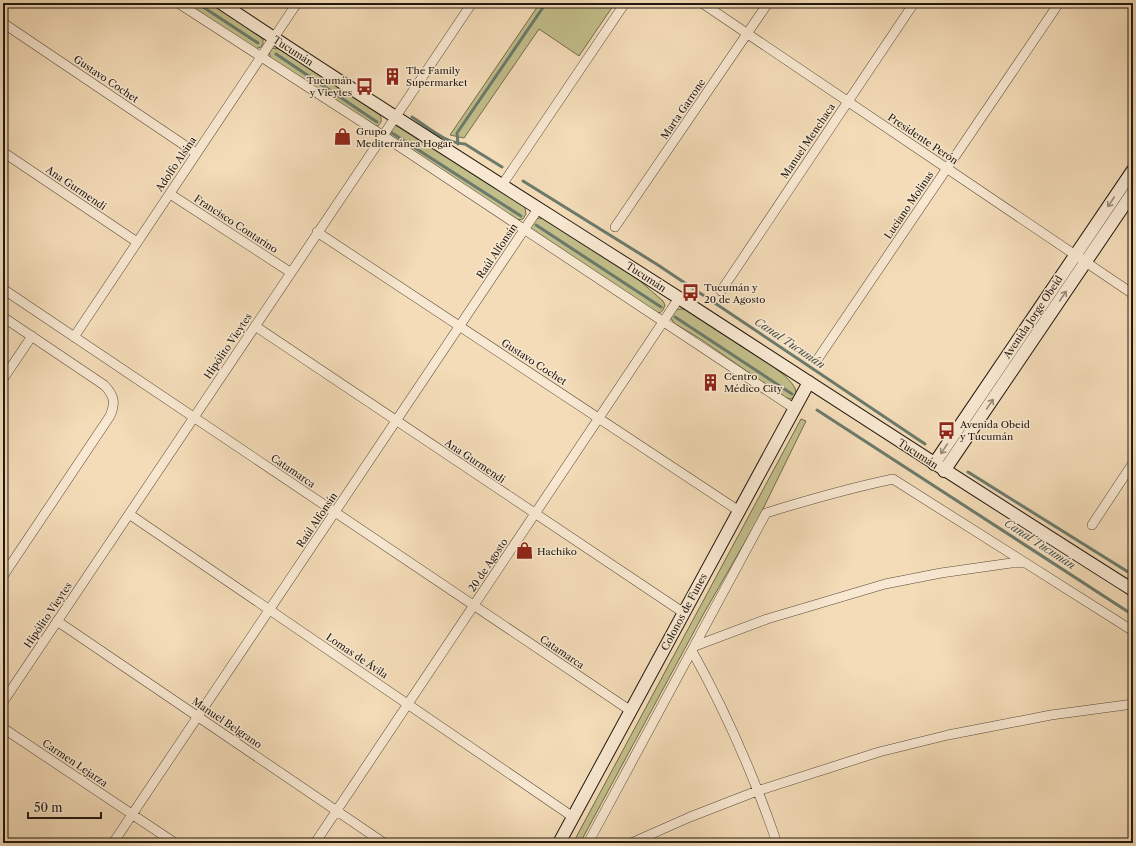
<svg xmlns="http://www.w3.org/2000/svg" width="1136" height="846" font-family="'Libre Caslon Text',serif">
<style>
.green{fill:#c2be8a;stroke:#716b4c}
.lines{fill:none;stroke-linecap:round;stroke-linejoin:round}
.stream{stroke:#6b7a6c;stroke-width:3}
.street-casing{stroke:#554939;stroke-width:10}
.secondary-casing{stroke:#20180f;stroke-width:14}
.street{stroke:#f8e8d1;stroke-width:9}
.secondary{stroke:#f8e8d1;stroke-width:12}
.oneway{stroke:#978a7a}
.labels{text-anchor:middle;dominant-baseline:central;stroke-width:3;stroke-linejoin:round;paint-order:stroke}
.street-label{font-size:10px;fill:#20180f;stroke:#f8e8d1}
.poi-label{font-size:10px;fill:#20180f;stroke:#f8e8d1;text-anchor:start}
.water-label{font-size:11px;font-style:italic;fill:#4c5145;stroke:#f8e8d1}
</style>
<rect width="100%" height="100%" fill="#f4dcb8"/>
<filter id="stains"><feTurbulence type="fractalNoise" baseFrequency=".005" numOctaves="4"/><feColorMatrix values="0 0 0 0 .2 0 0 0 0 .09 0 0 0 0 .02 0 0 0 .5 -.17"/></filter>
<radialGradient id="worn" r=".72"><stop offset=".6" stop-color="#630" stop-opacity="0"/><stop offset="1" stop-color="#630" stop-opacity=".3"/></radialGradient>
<path class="green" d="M187,3H212L259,36L263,39V44L261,47L255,49Z
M540,3H615L579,56L539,29L464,138L450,135Z
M272,48L280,49L380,115C382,120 382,122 378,126H373L271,59L269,52Z
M395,125L518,201L525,208L526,214L523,219L516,220L388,135Z
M539,218L546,219L632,274L663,301L665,305L663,310L660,313L656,312L530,229L533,220Z
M679,309H685C708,323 785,368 795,388C796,392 796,394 795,397L791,399L784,397L702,340L674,323L671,318C672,313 674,311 679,309Z
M801,419L806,421L757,521L704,613L580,843H573Z"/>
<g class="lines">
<path class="stream" d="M197,3L258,43
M276,54L377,122
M412,117C429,128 445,143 465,144L502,167
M392,133L521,216
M458,144L457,133L546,3
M523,181L658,265L925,444
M536,225L661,307
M675,317L792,394
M817,410L1133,615
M968,472L1133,575"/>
<defs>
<path id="street" d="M178,3L382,135L795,409
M702,3L1133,294
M3,23L196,153
M3,152L137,242
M502,185L625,3
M170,194L290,272
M615,227L768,3
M317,232L739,511
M3,289L631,711
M721,291L914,3
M3,317L104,385C114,395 116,403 110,416L3,576
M255,326L684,613
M74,337L297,3
M817,360L1059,3
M3,379L32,336
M129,514L573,817
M1092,525L1133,463
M57,621L384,843
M695,646L767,619L885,584L941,573L1011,563H1024
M692,651C726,712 754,776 777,843
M3,702L472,3
M3,728L175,843
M113,843L538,209
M315,843L679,298
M588,843L766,513C808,500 850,488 893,479L1133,631
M631,843L690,817L757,791L879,752L948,735L1051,715L1133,704"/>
<path id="secondary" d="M221,3C372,104 526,200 679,298C830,396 981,494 1133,590
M934,464L1133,170
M944,471L1133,192
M559,843L809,382"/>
</defs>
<use href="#street" class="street-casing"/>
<use href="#secondary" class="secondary-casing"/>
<use href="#street" class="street"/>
<use href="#secondary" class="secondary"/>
</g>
<defs><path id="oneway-shaft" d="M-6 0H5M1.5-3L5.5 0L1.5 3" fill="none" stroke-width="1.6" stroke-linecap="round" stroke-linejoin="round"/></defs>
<g class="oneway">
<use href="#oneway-shaft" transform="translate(1111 202) rotate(124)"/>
<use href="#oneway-shaft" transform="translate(1063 296) rotate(-56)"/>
<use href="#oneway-shaft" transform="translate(990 404) rotate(-56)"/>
<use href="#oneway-shaft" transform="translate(944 449) rotate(124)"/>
</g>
<defs>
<symbol id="building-bare" viewBox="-9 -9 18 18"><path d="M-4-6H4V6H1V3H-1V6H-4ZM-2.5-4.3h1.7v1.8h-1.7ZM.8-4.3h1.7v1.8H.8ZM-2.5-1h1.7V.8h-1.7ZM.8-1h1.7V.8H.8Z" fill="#8f2418" stroke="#f8e8d1" stroke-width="2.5" paint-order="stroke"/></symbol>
<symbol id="bus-bare" viewBox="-9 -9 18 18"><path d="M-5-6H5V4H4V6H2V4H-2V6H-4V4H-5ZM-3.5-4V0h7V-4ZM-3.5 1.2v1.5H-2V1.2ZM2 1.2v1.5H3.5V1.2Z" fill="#8f2418" stroke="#f8e8d1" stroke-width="2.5" paint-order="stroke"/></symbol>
<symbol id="shop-bare" viewBox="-9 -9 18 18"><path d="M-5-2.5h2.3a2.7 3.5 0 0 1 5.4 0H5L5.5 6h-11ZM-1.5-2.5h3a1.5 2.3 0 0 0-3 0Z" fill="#8f2418" stroke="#f8e8d1" stroke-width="2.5" paint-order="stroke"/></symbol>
</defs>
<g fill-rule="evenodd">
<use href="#building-bare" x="380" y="64" width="25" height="25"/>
<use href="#bus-bare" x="352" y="74" width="25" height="25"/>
<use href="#shop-bare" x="330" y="124" width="25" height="25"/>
<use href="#bus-bare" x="678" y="280" width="25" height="25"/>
<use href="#building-bare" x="698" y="370" width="25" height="25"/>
<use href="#bus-bare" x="934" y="418" width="25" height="25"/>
<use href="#shop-bare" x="512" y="538" width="25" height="25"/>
</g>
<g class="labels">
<g class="street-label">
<text transform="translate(293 51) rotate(33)">Tucumán</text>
<text transform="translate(106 79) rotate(34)">Gustavo Cochet</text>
<text transform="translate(683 109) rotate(-56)">Marta Garrone</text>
<text transform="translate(923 139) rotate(34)">Presidente Perón</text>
<text transform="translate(808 141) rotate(-56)">Manuel Menchaca</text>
<text transform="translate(176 164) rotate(-56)">Adolfo Alsina</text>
<text transform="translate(76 188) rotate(34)">Ana Gurmendi</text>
<text transform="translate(909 205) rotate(-56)">Luciano Molinas</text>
<text transform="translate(236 224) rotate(33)">Francisco Contarino</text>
<text transform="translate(497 251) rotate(-56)">Raúl Alfonsín</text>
<text transform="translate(646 277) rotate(33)">Tucumán</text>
<text transform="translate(1033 317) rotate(-56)">Avenida Jorge Obeid</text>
<text transform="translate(228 346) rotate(-56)">Hipólito Vieytes</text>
<text transform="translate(534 362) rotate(33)">Gustavo Cochet</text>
<text transform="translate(918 454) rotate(33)">Tucumán</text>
<text transform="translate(475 461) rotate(34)">Ana Gurmendi</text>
<text transform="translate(293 471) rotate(34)">Catamarca</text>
<text transform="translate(317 520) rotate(-56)">Raúl Alfonsín</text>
<text transform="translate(488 565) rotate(-56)">20 de Agosto</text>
<text transform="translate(684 612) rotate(-62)">Colonos de Funes</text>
<text transform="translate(48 615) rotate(-56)">Hipólito Vieytes</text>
<text transform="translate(562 652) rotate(34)">Catamarca</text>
<text transform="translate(357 656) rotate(34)">Lomas de Ávila</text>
<text transform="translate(227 723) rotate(34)">Manuel Belgrano</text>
<text transform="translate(75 763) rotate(34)">Carmen Lejarza</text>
</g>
<g class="poi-label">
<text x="406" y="70">The Family<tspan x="406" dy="12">Supermarket</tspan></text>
<text x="352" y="80" text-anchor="end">Tucumán<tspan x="352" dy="12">y Vieytes</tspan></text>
<text x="356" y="131">Grupo<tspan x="356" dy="12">Mediterránea Hogar</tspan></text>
<text x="704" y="287">Tucumán y<tspan x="704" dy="12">20 de Agosto</tspan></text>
<text x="724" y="376">Centro<tspan x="724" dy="12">Médico City</tspan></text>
<text x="960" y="424">Avenida Obeid<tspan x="960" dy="12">y Tucumán</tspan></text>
<text x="537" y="551">Hachiko</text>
</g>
<g class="water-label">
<text transform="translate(790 343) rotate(34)">Canal Tucumán</text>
<text transform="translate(1040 544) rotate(33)">Canal Tucumán</text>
</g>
</g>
<rect width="1136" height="846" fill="none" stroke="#f4dcb8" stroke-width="16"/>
<rect x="4" y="4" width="1128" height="838" fill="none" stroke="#20180f" stroke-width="2"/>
<rect x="8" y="8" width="1120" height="830" fill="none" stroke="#20180f"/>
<path d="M28 812v6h73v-6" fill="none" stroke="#20180f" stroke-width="2"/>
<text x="34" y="812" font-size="12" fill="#20180f" stroke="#f8e8d1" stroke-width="3" paint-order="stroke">50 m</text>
<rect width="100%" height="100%" filter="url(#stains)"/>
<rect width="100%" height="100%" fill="url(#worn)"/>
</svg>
